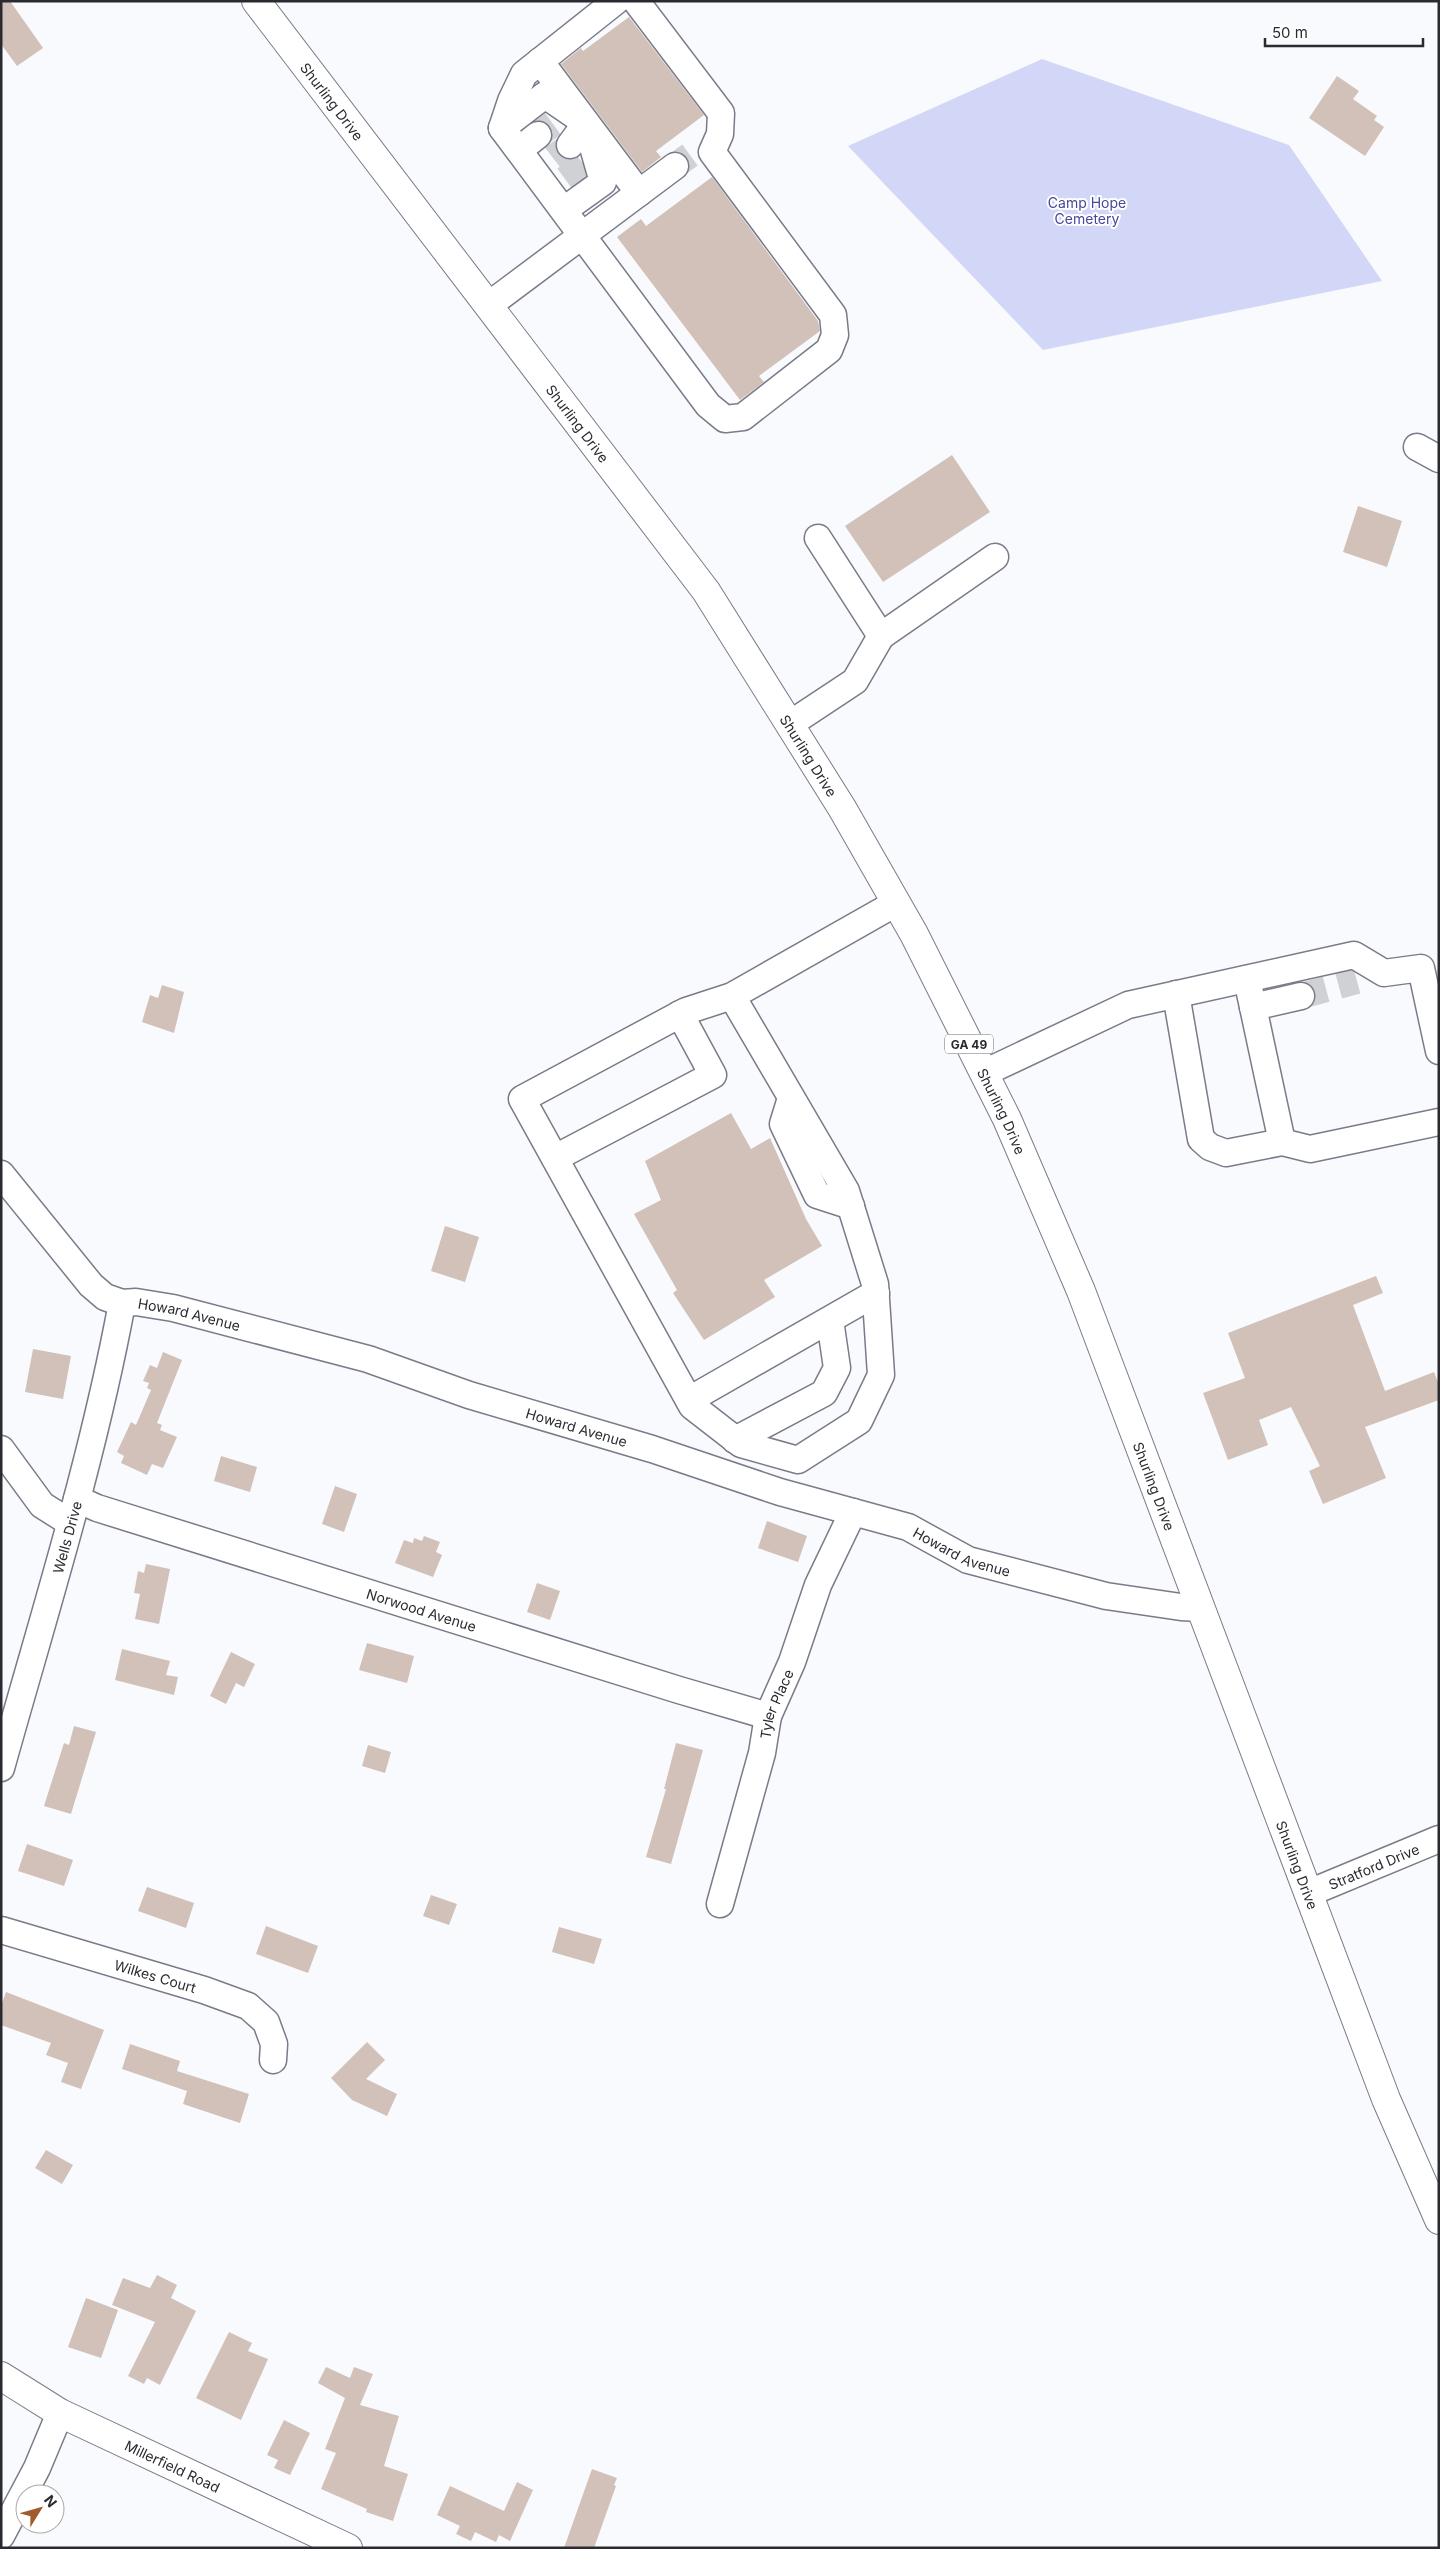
<svg xmlns="http://www.w3.org/2000/svg" width="1440" height="2549" font-family="Inter,sans-serif">
<style>
.green{fill:#d3d7f7}
.building{fill:#d1c1b8}
.lines{fill:none;stroke-linecap:round;stroke-linejoin:round}
.minor-tunnel{stroke:#d0d1d4;stroke-width:26;stroke-dasharray:26 13;stroke-linecap:butt}
.minor-casing{stroke:#797b89;stroke-width:29}
.major-casing{stroke:#797b89;stroke-width:30}
.minor{stroke:#fff;stroke-width:26}
.major{stroke:#fff;stroke-width:28}
.labels{text-anchor:middle;dominant-baseline:central;stroke-width:4;stroke-linejoin:round;paint-order:stroke}
.shield{fill:#fff;stroke:#6a6b6f;stroke-width:1}
.shield-label{font-size:12px;font-weight:bold;fill:#2a2b31}
.street-label{font-size:14px;fill:#2a2b31;stroke:#fff}
.park-label{font-size:14px;fill:#48479a;stroke:#fff}
</style>
<rect width="100%" height="100%" fill="#f9fafd"/>
<path class="green" d="M1042,59L1289,145L1382,281L1043,350L848,146Z"/>
<path class="building" d="M1,1H10L43,48L17,66L1,44Z
M629,17L704,115L656,151L661,157L642,172L561,64L581,48L583,51Z
M1337,76L1359,91L1353,99L1377,116L1374,120L1384,127L1365,156L1309,118Z
M712,177L818,321L820,331L759,376L764,382L740,400L617,237L641,219L646,226Z
M952,455L990,512L883,582L845,526Z
M1358,506L1402,521L1387,567L1343,552Z
M162,985L184,992L174,1033L142,1022L150,995L158,998Z
M731,1113L751,1149L770,1138L806,1219L822,1246L764,1280L775,1297L704,1340L673,1293L677,1290L634,1214L661,1200L645,1161Z
M445,1226L479,1237L465,1282L431,1271Z
M1376,1276L1383,1293L1353,1305L1385,1391L1434,1372L1439,1385V1400L1365,1427L1386,1478L1323,1504L1309,1471L1320,1466L1291,1407L1259,1420L1268,1445L1228,1460L1203,1393L1245,1378L1228,1333Z
M33,1349L71,1356L63,1399L25,1392Z
M163,1352L182,1360L157,1423L162,1425L160,1430L177,1437L163,1468L152,1464L147,1475L121,1463L124,1456L117,1452L131,1422L136,1425L151,1390L147,1388L149,1383L143,1381L150,1365L157,1368Z
M221,1456L257,1467L250,1492L214,1481Z
M335,1486L357,1494L344,1532L322,1524Z
M767,1521L807,1536L798,1562L758,1548Z
M424,1536L440,1542L436,1552L442,1555L433,1577L395,1563L404,1540L413,1543L414,1538L422,1541Z
M146,1564L170,1569L159,1624L135,1619L140,1594L134,1593L138,1571L144,1573Z
M537,1583L560,1591L550,1620L527,1612Z
M367,1643L414,1656L407,1683L359,1670Z
M122,1649L170,1661L166,1675L178,1677L174,1695L115,1680Z
M231,1652L255,1664L244,1687L236,1683L226,1704L210,1696Z
M74,1726L96,1732L71,1814L44,1806L64,1743L69,1745Z
M676,1743L703,1750L671,1864L646,1857L666,1789H664Z
M368,1745L391,1752L385,1773L362,1766Z
M27,1844L73,1860L64,1886L18,1871Z
M147,1887L194,1903L186,1928L138,1911Z
M431,1895L457,1904L449,1925L423,1916Z
M266,1926L318,1946L308,1973L256,1954Z
M559,1927L602,1939L594,1964L552,1952Z
M6,1992L104,2030L81,2089L61,2082L68,2063L46,2055L51,2043L1,2025V2006Z
M367,2042L385,2060L366,2079L397,2094L387,2116L352,2100L331,2078Z
M130,2044L180,2061L177,2071L249,2094L240,2123L183,2104L187,2091L122,2069Z
M46,2150L73,2165L62,2184L35,2168Z
M157,2275L177,2285L171,2298L196,2311L160,2385L147,2378L144,2384L128,2376L155,2322L112,2305L123,2278L150,2288Z
M86,2298L118,2310L101,2358L68,2347Z
M229,2332L252,2343L248,2351L268,2359L241,2420L196,2398Z
M326,2367L350,2378L354,2367L373,2374L360,2405L399,2416L384,2466L408,2474L393,2521L366,2512L367,2509L321,2489L336,2453L325,2449L345,2398L318,2383Z
M284,2420L310,2433L290,2475L274,2468L278,2460L267,2455Z
M592,2469L617,2478L614,2485L616,2486L594,2548H564Z
M517,2482L533,2490L510,2541L499,2535L496,2542L475,2532L471,2541L456,2534L460,2526L437,2515L450,2486L504,2511Z"/>
<g class="lines">
<path class="minor-tunnel" d="M538,135L553,124
M553,158L570,145
M675,166L690,155
M565,179L584,165
M1301,996L1357,981"/>
<defs>
<g id="minor">
<path d="M616,1L524,74L511,101L502,128L708,405L725,419L743,417L829,350L835,335L833,315L712,152L720,134L721,113L636,1"/>
<path d="M540,61L639,193"/>
<path d="M502,128L545,95L586,123L603,182L564,210"/>
<path d="M570,145L586,123"/>
<path d="M519,150L538,135"/>
<path d="M489,305L675,166"/>
<path d="M1417,447L1439,459"/>
<path d="M881,636L995,557"/>
<path d="M790,724L855,681L881,636L818,538"/>
<path d="M1247,979L1282,1142L1310,1149L1439,1122"/>
<path d="M1176,994L1201,1139L1210,1147L1226,1153L1282,1142"/>
<path d="M732,996L846,1191L875,1284L881,1375L859,1421L798,1460L741,1444L692,1406L522,1099L686,1011L732,996L896,903"/>
<path d="M1253,1007L1301,996"/>
<path d="M984,1073L1128,1005L1354,955L1384,973L1421,968L1439,1051"/>
<path d="M791,1098L783,1124L817,1195L851,1206"/>
<path d="M555,1158L713,1075L680,1014"/>
<path id="s1" d="M1,1174L91,1285L105,1297L122,1303L136,1302L173,1308L368,1359L469,1395L652,1449L780,1492L908,1527L968,1560L1106,1596L1181,1607L1200,1608"/>
<path d="M689,1400L876,1293"/>
<path d="M735,1440L824,1393L837,1368L830,1320"/>
<path d="M1,1449L42,1505L69,1522"/>
<path id="s2" d="M77,1499L97,1508L679,1690L768,1716"/>
<path id="s3" d="M1,1768C44,1614 93,1460 122,1303"/>
<path id="s4" d="M1309,1893L1439,1839"/>
<path id="s5" d="M720,1904L762,1753L768,1716L792,1662L818,1585L853,1512"/>
<path id="s6" d="M1,1930L204,1990L248,2006L266,2022L274,2044L273,2060"/>
<path d="M1,2536L37,2468L60,2413"/>
</g>
<g id="major">
<path id="s7" d="M256,1L706,591L842,808L914,934L1007,1119L1081,1291L1386,2099L1439,2220"/>
<path id="s8" d="M1,2376L60,2413L348,2548"/>
</g>
</defs>
<use href="#minor" class="minor-casing"/>
<use href="#major" class="major-casing"/>
<use href="#minor" class="minor"/>
<use href="#major" class="major"/>
</g>
<g class="labels">
<rect class="shield" x="945" y="1034.5" width="48" height="19" rx="4"/>
<g class="shield-label">
<text x="969" y="1044">GA 49</text>
</g>
<g class="street-label">
<text stroke="none"><textPath href="#s7" startOffset="126">Shurling Drive</textPath></text>
<text stroke="none"><textPath href="#s7" startOffset="531">Shurling Drive</textPath></text>
<text stroke="none"><textPath href="#s7" startOffset="936">Shurling Drive</textPath></text>
<text stroke="none"><textPath href="#s7" startOffset="1341">Shurling Drive</textPath></text>
<text stroke="none"><textPath href="#s1" startOffset="248">Howard Avenue</textPath></text>
<text stroke="none"><textPath href="#s1" startOffset="652">Howard Avenue</textPath></text>
<text stroke="none"><textPath href="#s7" startOffset="1746">Shurling Drive</textPath></text>
<text stroke="none"><textPath href="#s3" startOffset="240">Wells Drive</textPath></text>
<text stroke="none"><textPath href="#s1" startOffset="1058">Howard Avenue</textPath></text>
<text stroke="none"><textPath href="#s2" startOffset="362">Norwood Avenue</textPath></text>
<text stroke="none"><textPath href="#s5" startOffset="208">Tyler Place</textPath></text>
<text stroke="none"><textPath href="#s7" startOffset="2151">Shurling Drive</textPath></text>
<text stroke="none"><textPath href="#s4" startOffset="70">Stratford Drive</textPath></text>
<text stroke="none"><textPath href="#s6" startOffset="161">Wilkes Court</textPath></text>
<text stroke="none"><textPath href="#s8" startOffset="194">Millerfield Road</textPath></text>
</g>
<g class="park-label">
<text x="1087" y="202">Camp Hope<tspan x="1087" dy="16">Cemetery</tspan></text>
</g>
</g>
<rect width="1440" height="2549" fill="none" stroke="#2a2b31" stroke-width="5"/>
<g transform="translate(40 2509) rotate(53)"><circle r="24" fill="#ffffff" stroke="#aaaaad"/>
<path d="M0-4L9 19L0 12L-9 19Z" fill="#a05b2d"/>
<text y="-8" font-size="14" font-weight="bold" text-anchor="middle" fill="#2a2b31">N</text>
</g>
<path d="M1265 38v8h158v-8" fill="none" stroke="#2a2b31" stroke-width="2.5"/>
<text x="1272" y="38" font-size="15" fill="#2a2b31" stroke="#ffffff" stroke-width="4" paint-order="stroke">50 m</text>
</svg>
